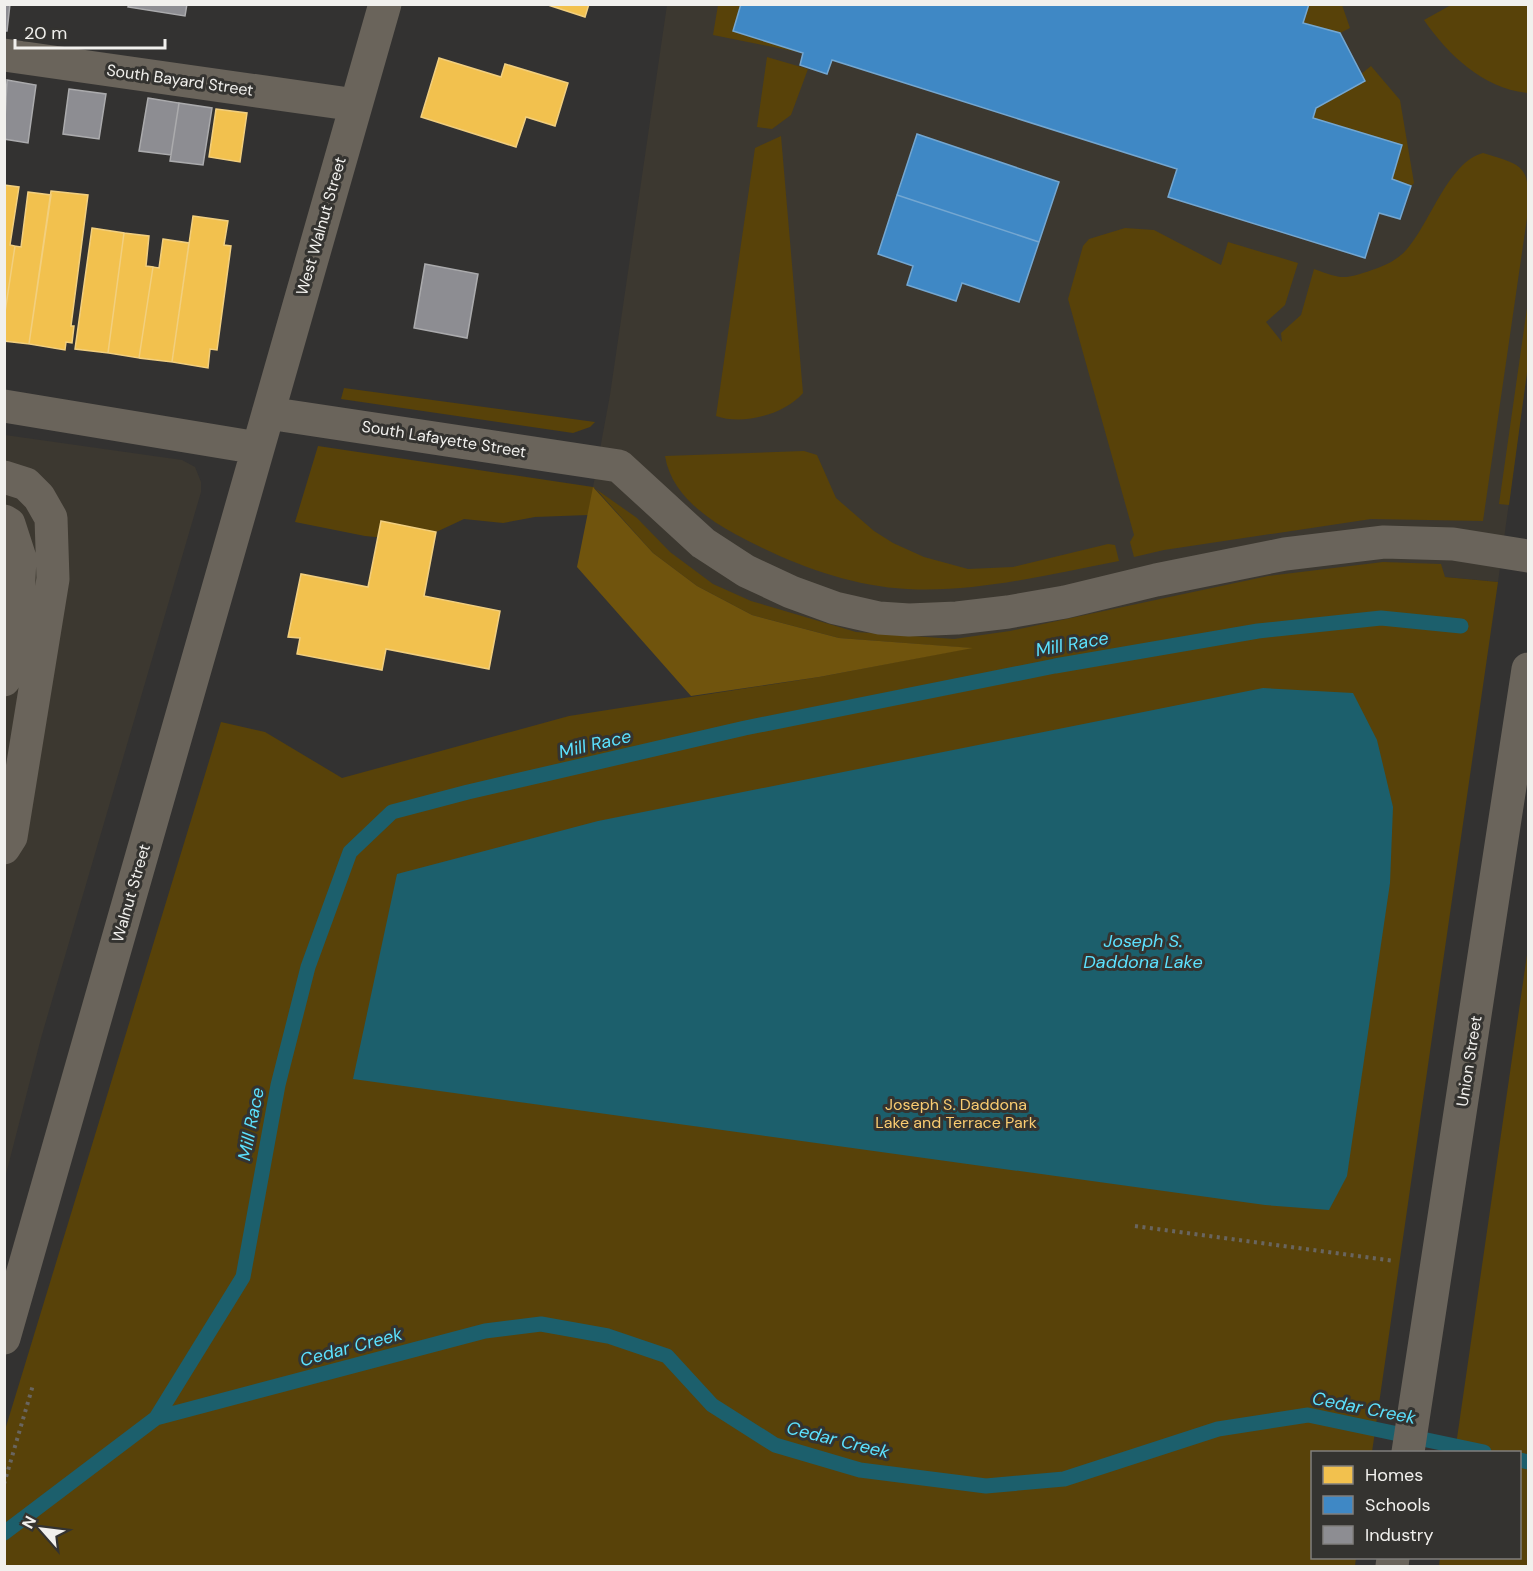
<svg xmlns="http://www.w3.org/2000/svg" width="1533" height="1571" font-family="'DM Sans',sans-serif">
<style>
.built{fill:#3c3830}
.green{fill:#584209}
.forest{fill:#70540d}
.water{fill:#1c5f6c}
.homes{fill:#f2c14e;stroke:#f2cf7e;stroke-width:1.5}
.schools{fill:#3f88c5;stroke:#74a7d1;stroke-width:1.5}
.industry{fill:#8d8d92;stroke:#ababad;stroke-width:1.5}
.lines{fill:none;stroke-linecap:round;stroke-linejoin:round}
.stream{stroke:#1c5f6c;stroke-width:15}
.path{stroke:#69655f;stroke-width:4;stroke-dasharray:3 4.5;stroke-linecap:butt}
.minor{stroke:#6a645b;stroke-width:33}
.labels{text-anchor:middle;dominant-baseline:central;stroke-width:6;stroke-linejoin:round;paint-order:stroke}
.street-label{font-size:16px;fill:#f1f0ed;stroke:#343330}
.park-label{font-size:16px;fill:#facc71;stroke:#343330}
.water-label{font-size:18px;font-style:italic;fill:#5ce1fe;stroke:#343330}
</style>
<rect width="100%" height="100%" fill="#333231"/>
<path class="built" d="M667,5H1528V365L1498,582L1445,577L973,648L839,638L697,586L593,487L610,395Z
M5,435L182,460L195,467L201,482V492L41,1038L5,1178Z"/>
<path class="green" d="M718,5H741L733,31L803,53L713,35Z
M1309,5H1342L1350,28L1340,33L1303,23Z
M1486,5H1528V93C1484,89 1448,55 1424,20L1451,5Z
M767,57L808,69L791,115L772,129L757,127Z
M1371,66L1400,100L1414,183L1411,186L1392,179L1402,145L1313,118L1316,108L1365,81L1361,74Z
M781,136L803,393C785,414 743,426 716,416L755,148Z
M1483,153C1526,166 1529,166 1528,211L1483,521L1371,519L1164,550L1134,557L1130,542L1134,535L1068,299L1083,246L1089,239L1125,228L1154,230L1221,265L1228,242L1298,263L1285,305L1266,322L1282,342L1281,333L1301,315L1314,269C1341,279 1344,280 1372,270C1384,266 1398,260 1407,249C1429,225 1449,161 1483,153Z
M1528,301V365L1509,505L1499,504Z
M344,388L595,422L590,427L573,433L341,399Z
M318,446L593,487L637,518L670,552L713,584L751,601L856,632L954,639L1010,631L1268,576L1383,562L1441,564L1445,577L1498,582L1372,1452H1312V1558H1356L1355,1566H5V1430L221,722L265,732L342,778L569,716L819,677L970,648L839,638L752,615L697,586L653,553L594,487L588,515L535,517L503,523L464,519L417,541L365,536L295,522Z
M804,451L817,455L836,498L874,531L893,543L924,557L968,569L1013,567L1108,544L1115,545L1119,561C1050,574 977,593 907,589C847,586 787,562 735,534C704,517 671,493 665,456Z
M1528,948V1566H1439L1440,1558H1520V1452H1455Z"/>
<path class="forest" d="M593,487L653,553L697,586L752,615L839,638L973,648L819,677L691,696L577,567Z"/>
<path class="water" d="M1263,688L1353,693L1377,740L1393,807L1390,883L1347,1176L1329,1210L1265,1205L353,1079L397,874L598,821Z"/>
<path class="homes" d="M545,4H589L585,17Z
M439,58L501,77L505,64L568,83L555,126L526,117L516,147L421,117Z
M216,109L247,113L240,162L209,157Z
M4,185L19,187L10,245L15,246L4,319Z
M51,191L88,195L71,326H74L72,343L66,342L65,350L29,344Z
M28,192L51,195L29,344L4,341V319L15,246L21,247Z
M193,216L228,221L224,245L231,246L217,350L210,349L208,368L172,362Z
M92,228L124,233L108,353L75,349Z
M124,233L149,236L146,266L153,267L139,358L108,353Z
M163,239L189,243L172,362L139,358L153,267L159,268Z
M381,521L436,532L424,596L500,611L489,669L386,649L382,670L297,654L300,638L288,637L301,574L368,587Z"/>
<path class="schools" d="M741,4H1309L1303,23L1340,33L1365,81L1316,108L1313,118L1402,145L1392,179L1411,186L1400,219L1379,213L1365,258L1168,197L1177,169L832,60L827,74L800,65L803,53L733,31Z
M917,134L1059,182L1039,242L897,195Z
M897,195L1039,242L1019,302L962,283L956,301L907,285L913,266L878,254Z"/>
<path class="industry" d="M4,4H10L7,31H4Z
M129,4H187L185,16L128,7Z
M7,80L36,85L28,143L4,139Z
M69,89L106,94L99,139L63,134Z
M148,98L179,103L171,155L139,151Z
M179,103L212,108L203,165L170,161Z
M425,264L478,274L467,338L414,328Z"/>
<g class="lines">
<path class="stream" d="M156,1418L243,1277L278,1085L308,967L350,852L392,812L468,792L745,728L1055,666L1258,631L1381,618L1461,626
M1520,1460L1528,1462
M4,1533L156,1418L485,1331L541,1324L608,1336L667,1356L712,1405L775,1445L860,1470L986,1486L1064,1479L1218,1429L1308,1415L1484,1452"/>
<path class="path" d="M1135,1226L1395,1261
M4,1484L33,1385"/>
<path class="minor" d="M4,55L356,105
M4,406L258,448
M268,413L619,466L703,543L746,571L791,592L835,608L879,618L909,620L957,618L1008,612L1065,602L1156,580L1285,554L1384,542L1453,544L1528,556
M4,477L26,484L39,497L51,518L53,579L11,837L4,848
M4,521L9,524L20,558L18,599L4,680
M4,1338L385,4
M1408,1452L1528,669
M1392,1566L1393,1558"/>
</g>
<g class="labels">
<g class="street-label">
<text transform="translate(180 80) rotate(8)">South Bayard Street</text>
<text transform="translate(321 226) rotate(-74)">West Walnut Street</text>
<text transform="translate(444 439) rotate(9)">South Lafayette Street</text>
<text transform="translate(131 893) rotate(-74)">Walnut Street</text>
<text transform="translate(1469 1061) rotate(-81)">Union Street</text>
</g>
<g class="park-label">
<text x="956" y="1104">Joseph S. Daddona<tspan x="956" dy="18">Lake and Terrace Park</tspan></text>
</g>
<g class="water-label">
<text transform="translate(1072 644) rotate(-10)">Mill Race</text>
<text transform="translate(595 744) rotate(-13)">Mill Race</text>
<text x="1143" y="941">Joseph S.<tspan x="1143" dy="21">Daddona Lake</tspan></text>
<text transform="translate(251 1124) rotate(-79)">Mill Race</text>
<text transform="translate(351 1347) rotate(-15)">Cedar Creek</text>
<text transform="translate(1364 1408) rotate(11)">Cedar Creek</text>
<text transform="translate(838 1440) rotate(14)">Cedar Creek</text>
</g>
</g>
<rect width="1533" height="1571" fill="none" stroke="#f1f0ed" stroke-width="12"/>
<rect x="1311" y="1451" width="210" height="108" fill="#343330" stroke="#807f7c" stroke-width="1.5"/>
<rect x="1323" y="1466" width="30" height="18" fill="#f2c14e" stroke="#807f7c" stroke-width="1.5"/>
<text x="1365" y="1481" font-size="18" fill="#f1f0ed">Homes</text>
<rect x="1323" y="1496" width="30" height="18" fill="#3f88c5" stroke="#807f7c" stroke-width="1.5"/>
<text x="1365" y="1511" font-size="18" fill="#f1f0ed">Schools</text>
<rect x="1323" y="1526" width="30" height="18" fill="#8d8d92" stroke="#807f7c" stroke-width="1.5"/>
<text x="1365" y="1541" font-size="18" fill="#f1f0ed">Industry</text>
<g transform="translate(42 1529) rotate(298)" stroke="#343330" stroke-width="4.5" paint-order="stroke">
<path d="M0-4.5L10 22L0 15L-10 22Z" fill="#f1f0ed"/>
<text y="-9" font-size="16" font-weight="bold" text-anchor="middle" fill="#f1f0ed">N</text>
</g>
<path d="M15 39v9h150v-9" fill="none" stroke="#f1f0ed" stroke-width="3"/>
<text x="24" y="39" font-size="18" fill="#f1f0ed" stroke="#343330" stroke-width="4.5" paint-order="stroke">20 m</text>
</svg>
